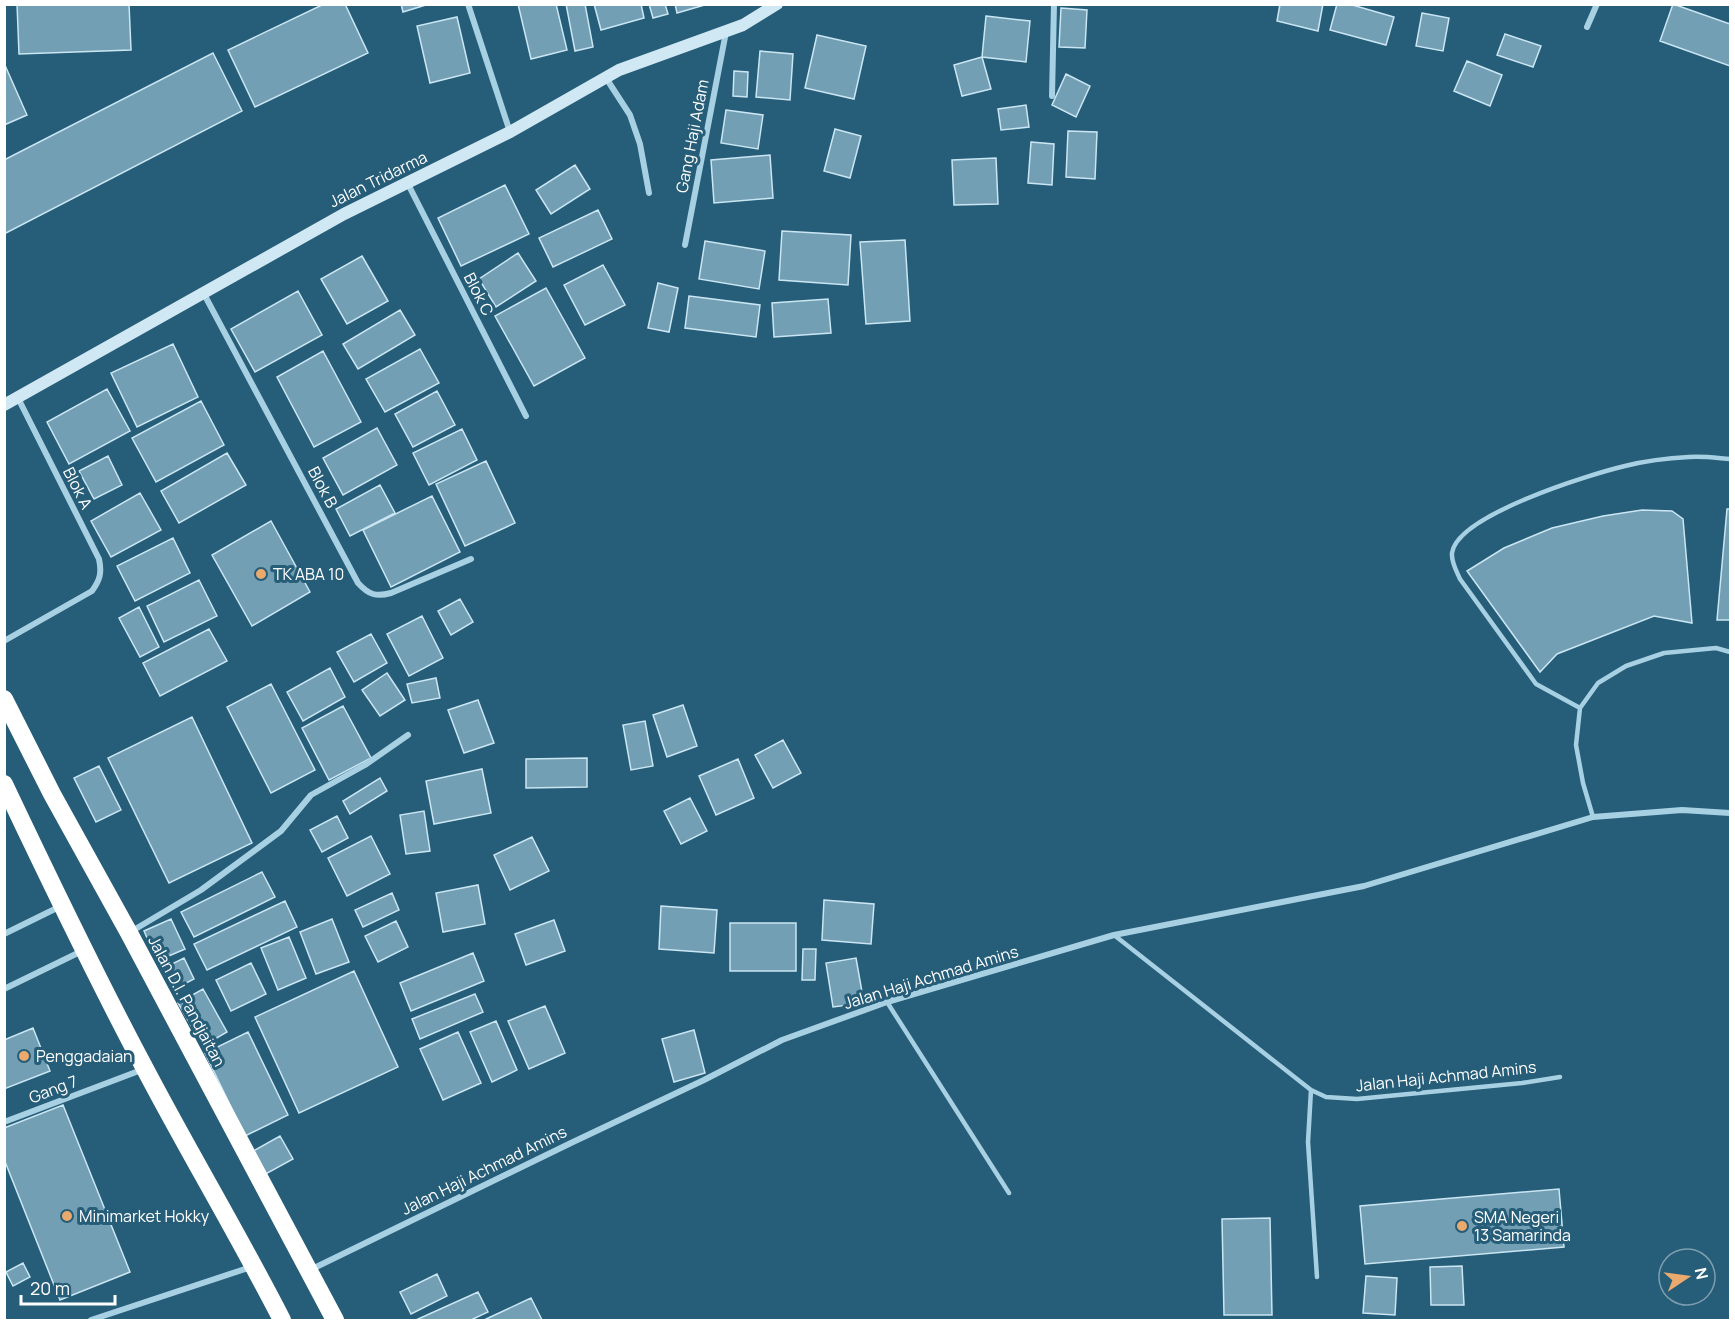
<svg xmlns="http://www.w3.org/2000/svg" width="1735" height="1325" font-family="Manrope,sans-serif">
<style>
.building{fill:#729fb4;stroke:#cae6f3;stroke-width:1.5}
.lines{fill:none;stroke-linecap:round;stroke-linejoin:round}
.lane{stroke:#a8d0e3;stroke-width:4.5}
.street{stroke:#a8d0e3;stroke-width:6}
.secondary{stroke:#d0e8f3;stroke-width:12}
.highway{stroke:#fff;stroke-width:18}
.poi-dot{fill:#ebaa6d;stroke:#265d78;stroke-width:2}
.labels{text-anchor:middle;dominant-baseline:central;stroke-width:6;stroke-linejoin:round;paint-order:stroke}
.street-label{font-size:16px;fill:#fff;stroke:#265d78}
.poi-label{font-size:16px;fill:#fff;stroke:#265d78;text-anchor:start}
</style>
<rect width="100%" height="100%" fill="#265d78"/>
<path class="building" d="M17,4H129L131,50L19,54Z
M324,4H345L368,53L255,107L228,50Z
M401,4H429L403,12Z
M518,4H556L567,50L531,59Z
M566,4H585L593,47L575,51Z
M594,4H641L644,18L601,30Z
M649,4H665L668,14L653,18Z
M675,4H708L677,13Z
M1280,4H1323L1318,31L1277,21Z
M1337,4H1349L1394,17L1386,45L1330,30Z
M1673,4L1730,24V66L1660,41Z
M1061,8L1087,10L1085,48L1059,47Z
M1422,13L1449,18L1443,51L1416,46Z
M986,16L1030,21L1026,62L982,57Z
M457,17L470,73L430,83L417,26Z
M1505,34L1541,46L1533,67L1497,55Z
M817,35L866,46L854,99L805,88Z
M760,51L793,54L790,100L756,97Z
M213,53L242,111L4,234V160Z
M982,57L991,89L962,96L954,65Z
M1467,61L1502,75L1490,106L1454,91Z
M4,63L27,115L4,125Z
M734,71L748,72L747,97L733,96Z
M1066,74L1090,86L1076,117L1052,105Z
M1026,105L1029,127L1001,130L998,109Z
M726,110L763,115L758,149L721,143Z
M835,129L861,136L850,178L824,171Z
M1068,131L1097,132L1095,179L1066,177Z
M1031,142L1054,144L1052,185L1028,183Z
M770,155L773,198L714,203L711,160Z
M996,158L998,204L954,205L952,160Z
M575,165L590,189L551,214L536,190Z
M505,185L529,234L461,266L438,218Z
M598,210L612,239L553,267L539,238Z
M782,231L851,235L848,285L779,280Z
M905,240L910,321L866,324L860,242Z
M705,241L765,251L759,289L699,279Z
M518,253L536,281L496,307L479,279Z
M362,256L388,301L347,324L321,279Z
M603,265L625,305L585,325L564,285Z
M658,283L678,288L669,332L648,328Z
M546,288L585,358L534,386L495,316Z
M298,291L322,335L255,372L231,329Z
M689,296L760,305L756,337L685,328Z
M828,299L831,333L774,337L772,303Z
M400,310L415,335L358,369L343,344Z
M173,344L198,397L137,427L111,373Z
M420,349L439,383L385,412L366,379Z
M323,351L361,422L314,447L277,377Z
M107,389L130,431L69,464L47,422Z
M437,391L455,425L413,447L395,414Z
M201,401L224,445L156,482L132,438Z
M377,428L397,465L343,495L323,458Z
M462,429L477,460L429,485L413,453Z
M227,453L246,485L179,523L161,491Z
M108,456L122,485L94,499L79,471Z
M486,461L515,523L465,546L436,484Z
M380,485L395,513L350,536L336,509Z
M140,493L161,530L111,557L91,521Z
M432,496L460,552L391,587L363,530Z
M1727,509H1730V620H1717Z
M1642,510L1672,511L1683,519L1692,623L1654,616L1557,654L1540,672L1467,571L1504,548L1552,528L1603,516Z
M271,521L310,592L252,626L212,555Z
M173,538L190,573L135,601L117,566Z
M199,580L217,616L164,642L147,606Z
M460,599L473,622L451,635L438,611Z
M139,607L159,647L140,657L119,618Z
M422,616L443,658L409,676L387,634Z
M209,629L227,661L160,696L143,663Z
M371,634L387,663L354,682L337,652Z
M330,668L345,697L303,721L287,692Z
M387,673L405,700L380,716L362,690Z
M436,678L440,698L412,703L407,684Z
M271,684L315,770L271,793L227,707Z
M478,700L494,743L464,753L448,710Z
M683,705L697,746L667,757L653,715Z
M343,706L371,758L329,780L302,728Z
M192,717L252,843L169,883L108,758Z
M645,721L653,766L631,770L623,725Z
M783,740L801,773L773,788L755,755Z
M587,758V787L526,788V759Z
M738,759L754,798L716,815L699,776Z
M99,766L121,810L96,822L74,778Z
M482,769L491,813L434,824L426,781Z
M380,778L387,791L350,814L343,801Z
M690,798L707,831L681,844L664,811Z
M424,811L430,851L406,854L400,815Z
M337,816L348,838L322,852L310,830Z
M371,836L390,874L347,896L328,858Z
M532,837L549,871L510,890L494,855Z
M262,872L275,897L194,937L181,912Z
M478,885L485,924L443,932L436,893Z
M392,893L399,910L363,927L355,910Z
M824,900L874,904L871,944L822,940Z
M285,901L297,927L207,970L194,944Z
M661,906L717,910L714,953L659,949Z
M171,919L185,949L157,961L144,931Z
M332,919L349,962L316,974L300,932Z
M554,920L565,951L526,965L515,934Z
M396,921L408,947L378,962L365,936Z
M730,923H796V971H730Z
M289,937L306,978L278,990L261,948Z
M803,949H816L815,980H802Z
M473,953L484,981L411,1011L400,983Z
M184,958L194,979L173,990L162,969Z
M856,958L864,1003L833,1007L826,963Z
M251,963L266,994L231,1011L216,980Z
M354,971L398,1067L299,1113L255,1017Z
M203,989L227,1032L203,1046L178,1003Z
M475,994L483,1012L420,1039L412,1019Z
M545,1006L565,1053L529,1069L508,1021Z
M496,1021L517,1070L492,1082L470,1032Z
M33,1028L50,1071L4,1089V1040Z
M694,1030L705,1073L674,1082L662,1039Z
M248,1032L288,1115L245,1136L205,1053Z
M458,1032L481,1083L443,1100L420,1049Z
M63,1105L130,1272L60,1300L4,1159V1128Z
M280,1136L293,1159L262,1176L250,1153Z
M1559,1189L1564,1247L1365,1264L1360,1206Z
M1270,1218L1272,1315H1224L1222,1219Z
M23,1263L30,1277L13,1286L6,1272Z
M1462,1266L1464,1305H1431L1430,1267Z
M437,1274L447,1296L411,1314L400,1292Z
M1366,1276L1397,1278L1395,1315L1363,1313Z
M478,1292L488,1312L471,1320H416Z
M531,1298L542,1320H484Z"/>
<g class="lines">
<path class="lane" d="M1580,708L1536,684L1460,579C1457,572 1451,562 1452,553C1457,515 1591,474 1625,466C1645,461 1669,458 1689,457C1703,456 1717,458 1730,459
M1593,817L1583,783L1576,745L1580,708L1598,683L1626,666L1664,653L1716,648L1730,652
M1114,935L1311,1090L1326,1097L1357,1099L1522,1083L1560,1077
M887,1002L1009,1193
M1311,1090L1308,1142L1317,1277"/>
<path class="street" d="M468,4L510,132
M1587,27L1597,4
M606,78L630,115L640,144L649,193
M1052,96L1054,4
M408,184L526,416
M685,245L726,32
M204,294L358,583C369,595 376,597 391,593L471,559
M4,641L92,591C100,580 102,573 99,559L18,398
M132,931L201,890L281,831L311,795L365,765L408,735
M4,934L61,906
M4,989L82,951
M4,1122L144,1069
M310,1270L573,1142L704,1080L782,1040L887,1002L1114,935L1364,886L1593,817L1682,810L1730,813
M91,1320L251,1267"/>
<path class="secondary" d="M4,405L344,214L510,132L619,70L743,25L777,4"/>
<path class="highway" d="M4,699L52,794L129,933L335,1320
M4,784C49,879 94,973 143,1065C188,1151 238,1234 282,1320"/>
</g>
<g class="poi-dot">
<circle cx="261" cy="574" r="6"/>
<circle cx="24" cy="1056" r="6"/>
<circle cx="67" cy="1216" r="6"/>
<circle cx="1462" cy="1226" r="6"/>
</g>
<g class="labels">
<g class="street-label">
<text transform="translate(692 136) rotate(-79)">Gang Haji Adam</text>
<text transform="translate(378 179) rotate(-26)">Jalan Tridarma</text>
<text transform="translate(479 294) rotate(63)">Blok C</text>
<text transform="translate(323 487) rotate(62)">Blok B</text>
<text transform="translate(78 488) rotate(63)">Blok A</text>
<text transform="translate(931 977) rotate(-17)">Jalan Haji Achmad Amins</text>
<text transform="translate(187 1001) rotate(62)">Jalan D.I. Pandjaitan</text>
<text transform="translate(1446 1076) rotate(-6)">Jalan Haji Achmad Amins</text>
<text transform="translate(53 1089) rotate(-21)">Gang 7</text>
<text transform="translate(484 1170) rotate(-26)">Jalan Haji Achmad Amins</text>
</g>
<g class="poi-label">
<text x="273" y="574">TK ABA 10</text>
<text x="36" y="1056">Penggadaian</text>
<text x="79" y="1216">Minimarket Hokky</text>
<text x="1474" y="1217">SMA Negeri<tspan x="1474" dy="18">13 Samarinda</tspan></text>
</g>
</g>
<rect width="1735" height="1325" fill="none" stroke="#ffffff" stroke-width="12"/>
<g transform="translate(1687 1277) rotate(77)"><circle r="28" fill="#265d78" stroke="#7d9eae" stroke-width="1.5"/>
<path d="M0-4.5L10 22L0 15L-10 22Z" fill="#ebaa6d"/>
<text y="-9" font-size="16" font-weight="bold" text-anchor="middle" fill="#ffffff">N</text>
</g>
<path d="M21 1295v9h94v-9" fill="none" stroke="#ffffff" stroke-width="3"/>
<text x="30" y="1295" font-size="18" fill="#ffffff" stroke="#265d78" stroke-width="4.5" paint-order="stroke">20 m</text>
</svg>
